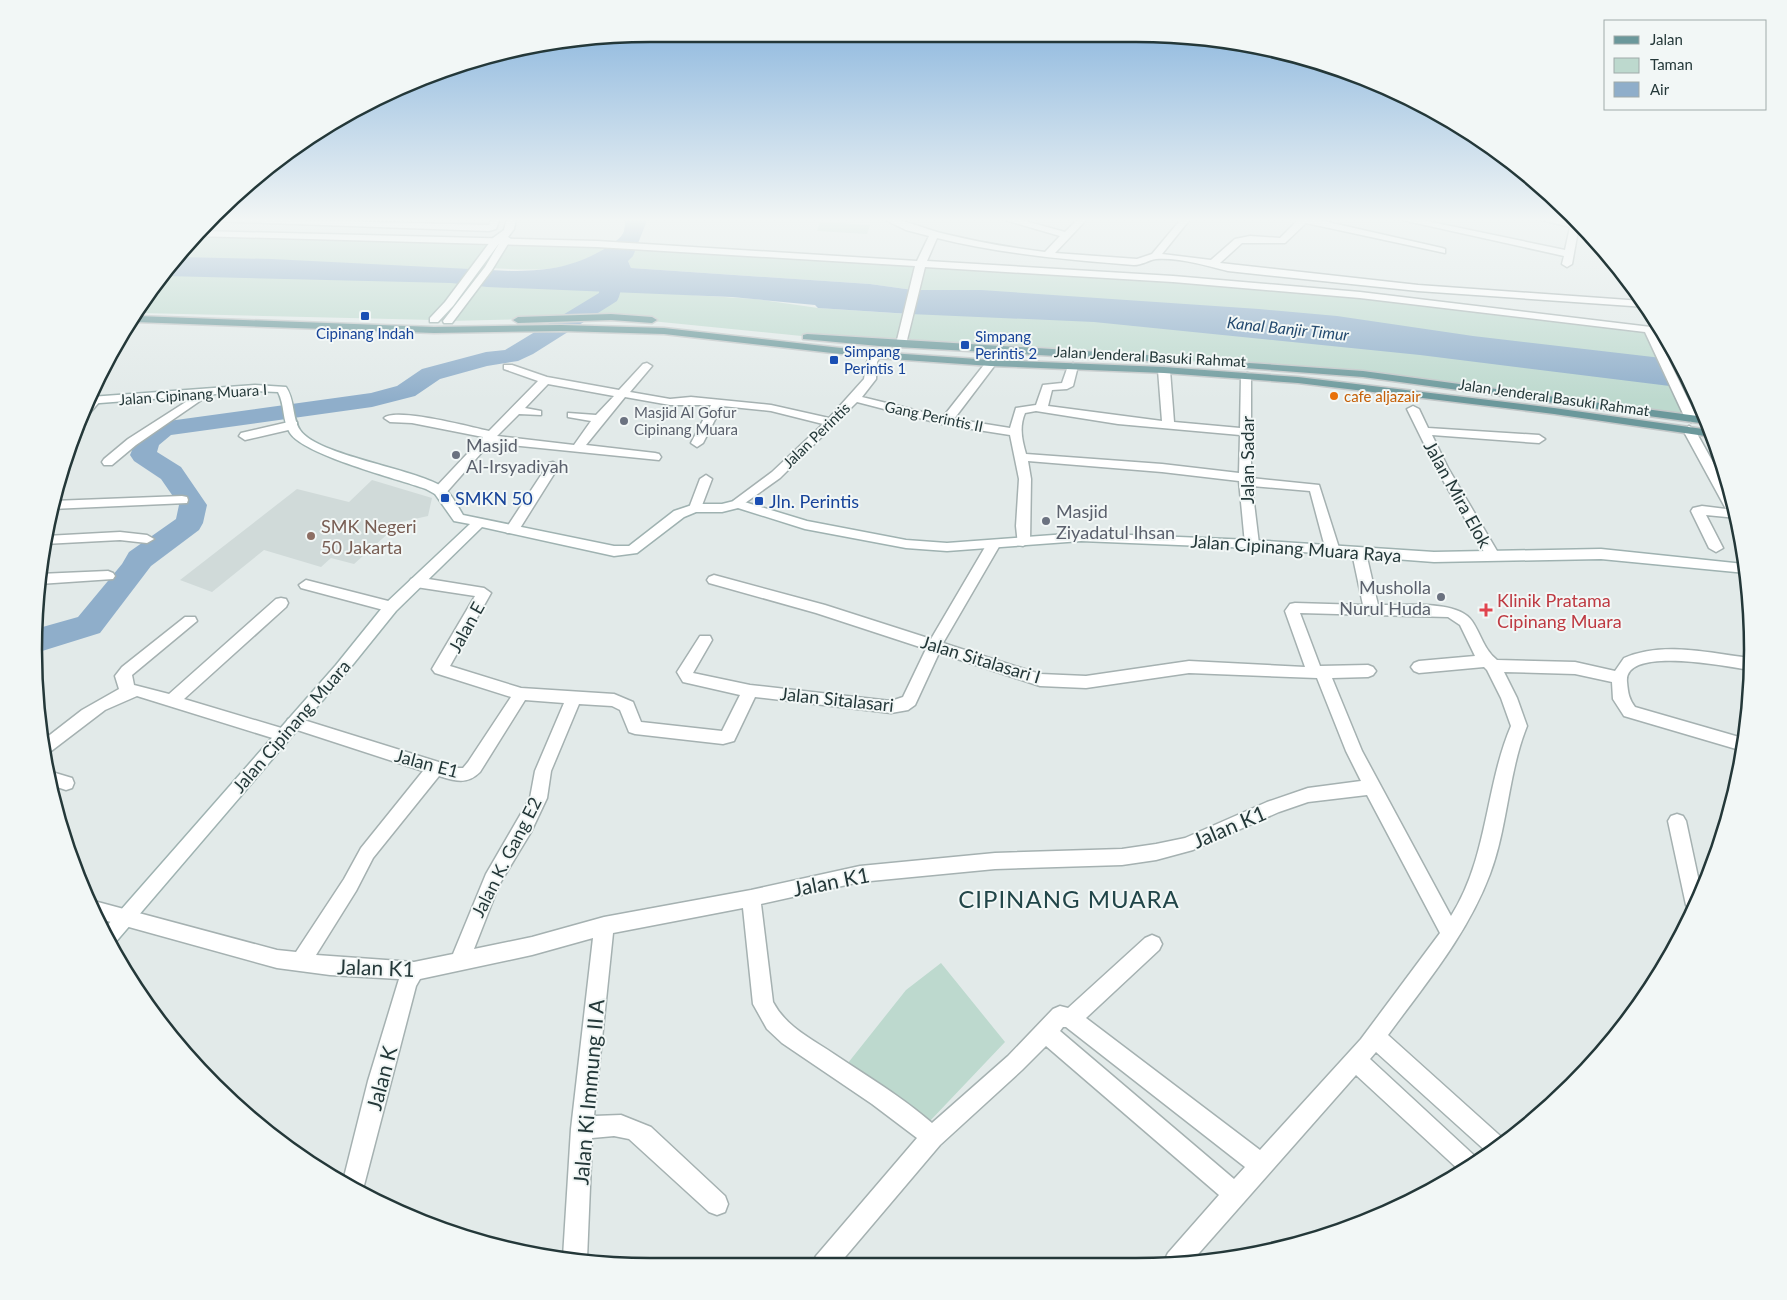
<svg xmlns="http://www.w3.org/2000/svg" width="1787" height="1300" font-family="Lato,sans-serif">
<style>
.built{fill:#d0dad9}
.green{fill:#bdd9ce}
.water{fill:#8faeca}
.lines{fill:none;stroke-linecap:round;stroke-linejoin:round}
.river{fill:#8faeca;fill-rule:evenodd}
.street-casing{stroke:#a5b1b1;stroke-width:3}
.secondary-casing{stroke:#9fb2b1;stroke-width:3}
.primary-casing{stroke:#c2c7c8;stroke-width:3}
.street{fill:#fff;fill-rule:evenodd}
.secondary{fill:#fff;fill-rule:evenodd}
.primary{fill:#6b989b;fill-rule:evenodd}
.transit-dot{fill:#1a4fb4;stroke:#f2f7f6;stroke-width:2}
.food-dot{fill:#e8710a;stroke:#f2f7f6;stroke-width:2}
.worship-dot{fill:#6b7280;stroke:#f2f7f6;stroke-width:2}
.education-dot{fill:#8d6e63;stroke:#f2f7f6;stroke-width:2}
.health-dot{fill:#e0444e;stroke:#f2f7f6;stroke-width:2}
.labels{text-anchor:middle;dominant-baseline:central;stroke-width:4;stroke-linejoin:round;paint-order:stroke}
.far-transit-label{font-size:15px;fill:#164399;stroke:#f2f7f6;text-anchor:start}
.far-street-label{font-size:15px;fill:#243839;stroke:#f2f7f6}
.far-food-label{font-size:15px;fill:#c56008;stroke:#f2f7f6;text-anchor:start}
.far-worship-label{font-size:15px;fill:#5b616d;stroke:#f2f7f6;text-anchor:start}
.far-water-label{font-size:16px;font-style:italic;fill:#244a6f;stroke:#f2f7f6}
.worship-label{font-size:18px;fill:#5b616d;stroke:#f2f7f6;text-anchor:start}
.street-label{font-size:18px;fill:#243839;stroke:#f2f7f6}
.transit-label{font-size:18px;fill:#164399;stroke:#f2f7f6;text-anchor:start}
.education-label{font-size:18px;fill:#785e54;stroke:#f2f7f6;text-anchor:start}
.health-label{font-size:18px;fill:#be3a42;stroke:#f2f7f6;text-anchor:start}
.near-street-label{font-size:21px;fill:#243839;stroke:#f2f7f6}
.near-quarter-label{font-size:24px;letter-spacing:1px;fill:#224649;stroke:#f2f7f6}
.rim{fill:none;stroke:#243839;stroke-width:2.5}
</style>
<rect width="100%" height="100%" fill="#e2eae9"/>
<path class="built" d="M372,480L432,498L428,516L401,522L354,564L331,558L321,567L264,550L212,592L180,580L297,489L349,502Z"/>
<path class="green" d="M820,222L870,225L867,234L817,231Z
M198,234L493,243L434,320L141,313L186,244Z
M505,243L597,244L1257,286L1661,331L1690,377L1706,421L1363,374L1174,360L861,342L611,317L448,321L476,286L644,292L755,299L818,308L908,314L913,290L870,284L631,268L628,261L603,250C568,274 528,270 489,268Z
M941,963L1005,1042L929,1122L848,1063L906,990Z"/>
<path class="water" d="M625,218H648L633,256L628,261L631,268L870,284L913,290H981L1259,309L1337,316L1473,336L1679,360L1694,389L1420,355L1094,322L910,314L818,308L815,305L732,297L487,287L451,283L165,276L178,257L272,259L511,271C548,271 574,267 606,248C619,239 627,236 625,218Z"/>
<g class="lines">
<path class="river" d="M626,218H646C643,240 627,251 622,269C620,280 623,291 617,301L533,354L518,361L487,366L440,379L415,396L372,407L171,435L159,445L157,452L181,467L207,505L203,523L199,530L151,566L100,633L39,652V628L78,617L122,564L129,552L176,519L179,505L161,479L134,461L130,455L138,436L154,423L371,393L397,386L422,369L486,352L505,350L599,293L602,268L624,232Z"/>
<defs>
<path id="street" d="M216,218L489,225L491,218H500L496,229L489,231L212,221Z
M881,218C902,218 924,229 945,234C978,242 1011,248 1045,252L1060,236L998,218H1014L1065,232L1079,218H1088L1055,253L1137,259L1152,254L1182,218H1191L1162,254L1211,260L1235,239L1250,236L1280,238L1300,218H1310L1442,248L1445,249V253L1306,223L1285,243H1242L1220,263L1418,285L1642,301L1646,307L1418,291L1228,271C1208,266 1178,257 1156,259C1149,260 1142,265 1134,265C1068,260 1002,254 937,238L927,261L1173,276L1360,292L1659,328L1663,334H1656L1697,418L1691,422L1685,418L1645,332L1360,298L1173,282L925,267L906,344L901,347L896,344L915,266L597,247L195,236L201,231L597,241L917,261L929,236L906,230Z
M1393,218H1412L1565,250L1570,227L1534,218H1554L1571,222L1574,220L1579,225L1572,264L1567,267L1562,264L1564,256Z
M876,352L881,355L877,362L876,379L862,397L943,417L987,361H995V365L954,419L1010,428L1016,408L1036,405L1043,385L1062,383L1068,366L1073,363L1078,366L1073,386L1067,389L1052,390L1048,406L1162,421L1158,370L1164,367L1170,370L1174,422L1240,428L1241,376L1247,373L1251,374V478L1319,485L1340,551L1333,556L1326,551L1310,491L1252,486L1259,544L1252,548L1245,544L1239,481L1162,472L1028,461L1031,479L1030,542L1023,546L1018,545L1016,526L1019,479L1010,435L946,425L857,402L780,478L738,508L733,507L732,504L733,501L772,472L823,424L771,411L722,406L703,443L697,447L691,443L711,405H670L625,397L586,445L655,453L659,454L661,457L659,460L490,443L445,494H435L434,491L435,488L483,437L412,423L390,422L384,418C395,407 471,427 489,431L538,381L504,369V365H512L547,377L619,390L643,364L647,363L652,366L630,392L670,399L691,397L771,405L829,418L864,379L867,362L872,353ZM548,384L614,396L596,415L568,413V417L591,421L574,445L497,436L519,414L541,415V411L525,408ZM1036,411L1118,424L1240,435L1239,473L1162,464L1026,454C1022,440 1019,427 1025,413Z
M206,389L210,390V394L136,445L112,465H104L102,462L104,459L128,439Z
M95,397L101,400L88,415L83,416L89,400Z
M1413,406L1419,409L1428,428L1539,435L1545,439L1539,443L1432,435L1448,468L1500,556L1498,559H1488L1436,468L1407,409Z
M293,421L297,422V428L245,440L239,436L241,433Z
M1689,426L1695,430L1734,500L1737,518L1706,515L1723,548L1716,552L1709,548L1691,511L1693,508L1702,506L1726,509L1683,430Z
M553,462L559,466L517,533H507L505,530L507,527L549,463Z
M706,475L712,479L701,508L695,512L690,511L689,508L700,479Z
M182,496L187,497L188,500L187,503L51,509L53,501Z
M120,532L147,535L154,539L147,543L120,540L44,544L46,536Z
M993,541L1000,545L943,643L1040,674L1086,676L1189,661L1305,667L1285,611L1290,604L1295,603L1363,605L1352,553L1359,548L1366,553L1378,605C1402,606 1457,599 1472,621C1481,634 1484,650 1497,660L1575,662L1615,671L1624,658C1662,641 1710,653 1750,658V670C1729,667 1623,645 1627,682C1628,693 1629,699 1635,707L1746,739L1743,751L1624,716L1613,699L1612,682L1575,674L1504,672L1517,698L1527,726C1508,773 1508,826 1490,874C1467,935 1426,983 1388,1035L1507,1142L1488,1153L1376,1052L1370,1059L1478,1159L1459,1170L1356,1075L1192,1261H1164L1168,1253L1219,1195L1046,1046L1022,1070L940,1145L840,1263L812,1264L816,1256L917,1138L872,1104L782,1043L767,1029L753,1004L743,908L613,933L594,1116L621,1115L651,1127L725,1196L728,1204L725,1212L717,1215L709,1212L629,1139L614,1136L592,1138L587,1259L586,1261L563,1257L571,1129L593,938L532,955L420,979L416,986L362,1193L343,1181L368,1081L399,979L330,975L277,968L100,919L90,902L94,901L277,950L296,952L344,879L361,848L423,771L288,727L286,723L288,719L294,717L458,768H463L468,762L511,697L435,673L432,669L475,596L416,587L409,582L411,579L416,577L484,588L491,593L450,666L521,688L614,694L633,702L641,722L722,731L740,695L683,682L677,672L700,636H710L712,640L693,673L750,685L891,701L903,697L926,649L816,613L709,583L707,580L709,577L714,575L825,605L931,639L988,542ZM1300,613L1448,617L1460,625L1475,656L1419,661L1414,663L1411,667L1414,671L1419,673L1484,667L1487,670L1501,698L1511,726C1485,787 1488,858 1451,916L1362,751L1332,678L1368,677L1373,675L1376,671L1373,667L1368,665L1320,666ZM939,653L1040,686L1086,688L1189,673L1317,678L1346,751L1361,781L1308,788L1267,802L1185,838L1156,844L1122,849L995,853L860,866L751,890L604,917L532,937L474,949L499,885L531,832L547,798L551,771L579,704L612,706L620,710L629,732L635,734L723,744L734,741L755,697L891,713L908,710L915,705ZM525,700L564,703L535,771L530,798L486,874L453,954L414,962L316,955L356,891L373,858L439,776C455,781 467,785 480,772ZM1367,795L1440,933L1361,1039L1260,1150L1086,1018L1159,950L1162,944L1159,938L1152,935L1145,938L1068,1008L1060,1006L1053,1009L1008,1056L932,1123C902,1097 867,1076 834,1054C812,1039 786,1027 773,1002L761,904L860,882L995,869L1122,865L1156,860L1193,850L1279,812L1308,802ZM1063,1027H1066L1245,1167L1234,1179L1060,1031Z
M108,571L113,573L115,576L113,579L39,584V574Z
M306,580L396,603L398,607L391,612L301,588L299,585Z
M281,598L286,599L288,603L286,607L184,699L288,730L290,735L288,740L282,741L137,696L105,710L46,755L42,741L82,710L119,689L115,676L122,667L185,617H195L197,621L132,675L134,685L169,694L276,599Z
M52,772L72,778L74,783L72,788L66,790L54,786Z
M1677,814L1683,816L1686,821L1701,891L1692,912L1686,905L1668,821L1671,816Z"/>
<path id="secondary" d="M507,218H516L514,229L508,237L511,239L492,270L452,323H444L443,321L485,267L500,242L453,306L438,322H430V318L445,302L493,238L504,230Z
M255,385L286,387C295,400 292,418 300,430C318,456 413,468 443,487C451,493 458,507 463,515L614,546H629L674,511L695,504H722L738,500L807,521L906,540L947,543L1081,533L1252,540L1434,552L1601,549L1744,564L1746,573L1601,559L1434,562L1252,548L1081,541L947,551L906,548L805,529L738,508L722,512H696L684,517L637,553L614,556L482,527L396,611L346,673L114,944L105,928L336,665L386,603L470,524L454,521L435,494L426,489C398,479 304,455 290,433C282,421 285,405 278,392L255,391L87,404L90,397Z"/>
<path id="primary" d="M611,314L652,317L657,320L652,323L611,320L518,323L513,320L518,317Z
M138,316L434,327L561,325L664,328L876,352L991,360L1164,367L1298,377L1554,408L1710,430L1712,437L1554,414L1298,383L1164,373L991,366L876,358L664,334L561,331L434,333L135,322Z
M807,334L1181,357L1186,360L1181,363L879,346L803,339V335Z
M1249,363L1363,371L1705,417L1707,424L1363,377L1245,368V364Z"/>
</defs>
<use href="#street" class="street-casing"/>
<use href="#secondary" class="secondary-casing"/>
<use href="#primary" class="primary-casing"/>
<use href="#street" class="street"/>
<use href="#secondary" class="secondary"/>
<use href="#primary" class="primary"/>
</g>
<linearGradient id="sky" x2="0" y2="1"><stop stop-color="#84b2dc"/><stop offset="0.55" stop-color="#f2f6f5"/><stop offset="1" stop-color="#f2f6f5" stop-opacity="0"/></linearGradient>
<rect width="1787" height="400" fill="url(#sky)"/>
<g class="transit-dot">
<rect x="360" y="311" width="10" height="10" rx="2.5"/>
<rect x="960" y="340" width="10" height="10" rx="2.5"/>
<rect x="829" y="355" width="10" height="10" rx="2.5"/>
<rect x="440" y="493" width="10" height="10" rx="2.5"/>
<rect x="754" y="496" width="10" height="10" rx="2.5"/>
</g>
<circle class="food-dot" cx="1334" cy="396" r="5"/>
<g class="worship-dot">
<circle cx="624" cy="421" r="5"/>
<circle cx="456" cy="455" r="5"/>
<circle cx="1046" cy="521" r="5"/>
<circle cx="1441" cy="597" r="5"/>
</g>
<circle class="education-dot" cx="311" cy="536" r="5"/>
<path class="health-dot" d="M1483.5 602.5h5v5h5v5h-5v5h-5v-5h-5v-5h5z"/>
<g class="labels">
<g class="far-transit-label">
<text x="365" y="333" text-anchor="middle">Cipinang Indah</text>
<text x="975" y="336">Simpang<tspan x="975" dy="17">Perintis 2</tspan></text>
<text x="844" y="351">Simpang<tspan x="844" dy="17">Perintis 1</tspan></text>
</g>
<g class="far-street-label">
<text transform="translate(1150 356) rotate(3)">Jalan Jenderal Basuki Rahmat</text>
<text transform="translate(193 394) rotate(-4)">Jalan Cipinang Muara I</text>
<text transform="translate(1554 397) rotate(8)">Jalan Jenderal Basuki Rahmat</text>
<text transform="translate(934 416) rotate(12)">Gang Perintis II</text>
<text transform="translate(816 435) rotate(-44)">Jalan Perintis</text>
</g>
<g class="far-food-label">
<text x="1344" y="396">cafe aljazair</text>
</g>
<g class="far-worship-label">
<text x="634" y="412">Masjid Al Gofur<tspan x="634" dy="17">Cipinang Muara</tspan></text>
</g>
<g class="far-water-label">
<text transform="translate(1288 328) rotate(6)">Kanal Banjir Timur</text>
</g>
<g class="worship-label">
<text x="466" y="445">Masjid<tspan x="466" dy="21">Al-Irsyadiyah</tspan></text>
<text x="1056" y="511">Masjid<tspan x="1056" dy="21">Ziyadatul Ihsan</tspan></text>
<text x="1431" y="587" text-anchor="end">Musholla<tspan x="1431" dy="21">Nurul Huda</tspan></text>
</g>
<g class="street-label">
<text transform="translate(1247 460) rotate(-90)">Jalan Sadar</text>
<text transform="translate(1458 494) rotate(61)">Jalan Mira Elok</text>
<text transform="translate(1296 548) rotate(4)">Jalan Cipinang Muara Raya</text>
<text transform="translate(466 627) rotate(-61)">Jalan E</text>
<text transform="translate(981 659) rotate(17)">Jalan Sitalasari I</text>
<text transform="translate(837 699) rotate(6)">Jalan Sitalasari</text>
<text transform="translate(291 726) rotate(-49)">Jalan Cipinang Muara</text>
<text transform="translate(427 763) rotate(15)">Jalan E1</text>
<text transform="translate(506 857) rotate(-63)">Jalan K. Gang E2</text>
</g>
<g class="transit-label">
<text x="455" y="498">SMKN 50</text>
<text x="769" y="501">Jln. Perintis</text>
</g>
<g class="education-label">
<text x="321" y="526">SMK Negeri<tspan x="321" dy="21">50 Jakarta</tspan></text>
</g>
<g class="health-label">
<text x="1497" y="600">Klinik Pratama<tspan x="1497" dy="21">Cipinang Muara</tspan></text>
</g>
<g class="near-street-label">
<text transform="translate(1229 826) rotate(-23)">Jalan K1</text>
<text transform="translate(831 881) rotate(-11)">Jalan K1</text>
<text transform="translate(376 967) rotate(2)">Jalan K1</text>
<text transform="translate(381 1078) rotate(-75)">Jalan K</text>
<text transform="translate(588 1092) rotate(-85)">Jalan Ki Immung II A</text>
</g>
<g class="near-quarter-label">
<text x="1069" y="898">CIPINANG MUARA</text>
</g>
</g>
<path d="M0 0H1787V1300H0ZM650 42H1136A608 608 0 0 1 1744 650V650A608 608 0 0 1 1136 1258H650A608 608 0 0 1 42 650V650A608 608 0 0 1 650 42Z" fill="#f2f7f6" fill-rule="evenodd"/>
<path class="rim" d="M650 42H1136A608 608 0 0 1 1744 650V650A608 608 0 0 1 1136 1258H650A608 608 0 0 1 42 650V650A608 608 0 0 1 650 42Z"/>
<rect x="1604" y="20" width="162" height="90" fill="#f2f7f6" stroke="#a0abaa"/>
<rect x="1614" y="36" width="25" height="8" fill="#6b989b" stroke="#a0abaa"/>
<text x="1650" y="45" font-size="15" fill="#243839">Jalan</text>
<rect x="1614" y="58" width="25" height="15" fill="#bdd9ce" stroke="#a0abaa"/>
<text x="1650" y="70" font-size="15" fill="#243839">Taman</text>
<rect x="1614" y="82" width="25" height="15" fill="#8faeca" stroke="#a0abaa"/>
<text x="1650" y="95" font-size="15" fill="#243839">Air</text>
</svg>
